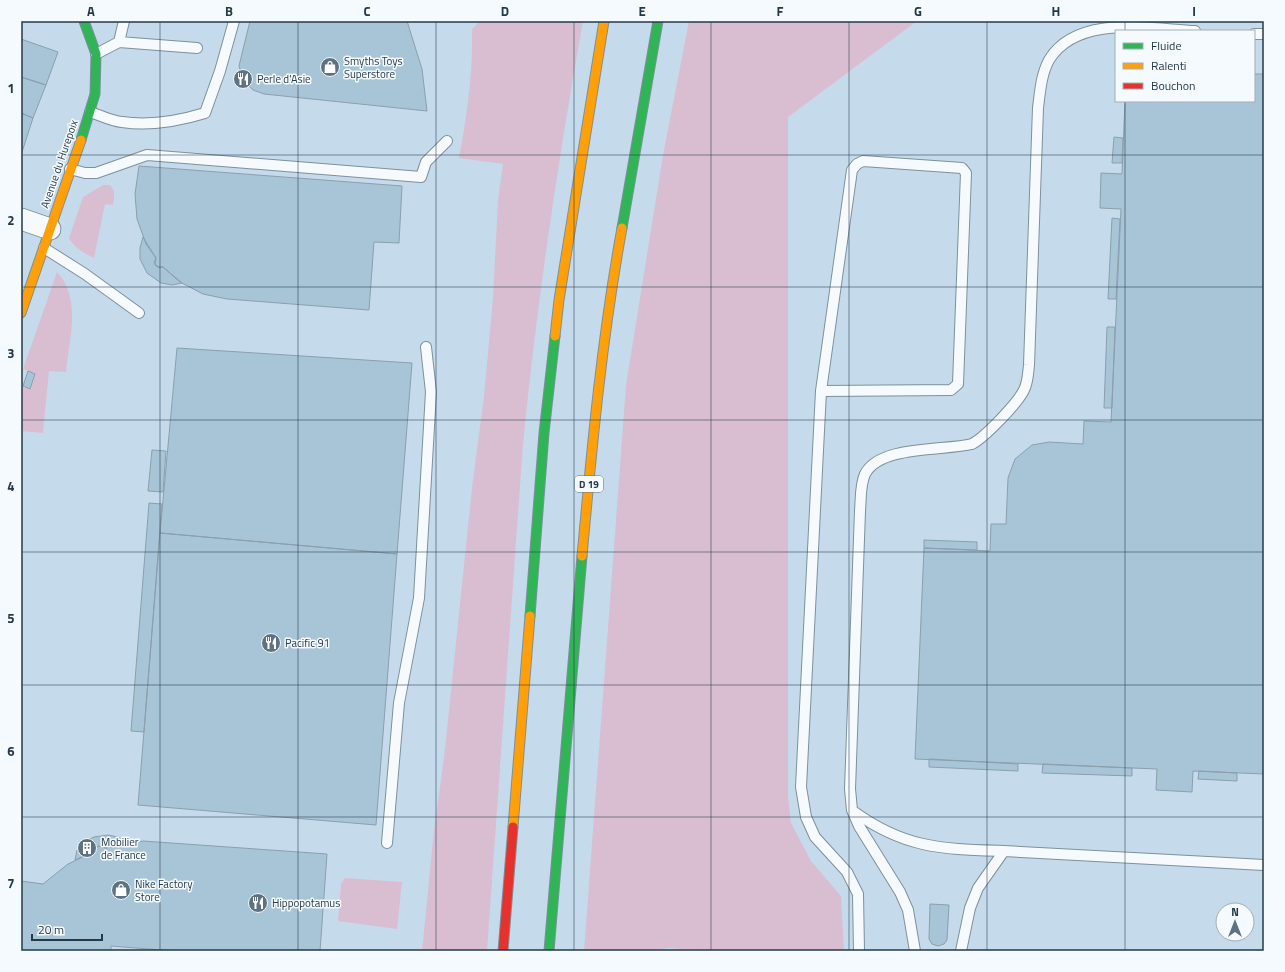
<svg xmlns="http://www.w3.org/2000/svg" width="1285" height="972" font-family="'Titillium Web',sans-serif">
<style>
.green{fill:#d9bed1}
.building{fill:#a8c4d7;stroke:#8b9fad}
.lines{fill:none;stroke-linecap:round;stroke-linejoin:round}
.lane-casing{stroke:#7c909d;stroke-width:12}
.street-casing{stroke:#7c909d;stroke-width:23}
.fast-casing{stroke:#7c909d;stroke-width:11}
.slow-casing{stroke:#7c909d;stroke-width:11}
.jam-casing{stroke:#7c909d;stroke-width:11}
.lane{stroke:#f6fafc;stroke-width:10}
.street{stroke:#f6fafc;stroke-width:21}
.fast{stroke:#30b455;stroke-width:9}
.slow{stroke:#ff9f0a;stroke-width:9}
.jam{stroke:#e5322d;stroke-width:9}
.grid{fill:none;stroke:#253a49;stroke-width:1;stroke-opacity:0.55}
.labels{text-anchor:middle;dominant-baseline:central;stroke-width:3;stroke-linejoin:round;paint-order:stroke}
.shield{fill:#f4fafe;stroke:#63747f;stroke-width:1}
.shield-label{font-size:10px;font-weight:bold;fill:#253a49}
.poi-label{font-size:11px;fill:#253a49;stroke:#f4fafe;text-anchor:start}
.street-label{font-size:11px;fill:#253a49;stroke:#f4fafe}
.neatline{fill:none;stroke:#253a49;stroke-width:1.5}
.grid-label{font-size:13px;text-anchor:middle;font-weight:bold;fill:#253a49}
</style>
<rect width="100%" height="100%" fill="#c5dbec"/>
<path class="green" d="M480,21H583C558,161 537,302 523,444L487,951H422L434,830L444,758L472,488L484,396L493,298L498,200L503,164L459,158C467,115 473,73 472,29Z
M689,21H917L788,117V796L791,823L811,861L841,896L844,951H715L668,948L653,951H584L626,385L663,155Z
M103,185H110C116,191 114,197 113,205L105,204L94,258C84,253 74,248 69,238L83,197Z
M57,272C82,299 69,339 66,372L49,371L43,433L21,431V387L30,389L35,374L23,369Z
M345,878L402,882L397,929L338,921L341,884Z"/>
<path class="building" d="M250,21H407L422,69L427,111L264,94L253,90L243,79L239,66Z
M21,39L58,52L46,85L21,77Z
M1254,74H1264V774L1193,771L1192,792L1156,790L1157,769L915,759L924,548L990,551L991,524H1006L1008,478L1015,459L1032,445L1049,442L1083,444L1084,421L1111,422L1121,209L1100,208L1101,173L1122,174L1125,101H1254Z
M242,76L245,82L239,86L235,79Z
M21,77L46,85L33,118L21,113Z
M21,113L33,118L22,152L21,151Z
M1114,137L1123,138L1122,163H1112Z
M139,166L402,186L399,243L374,242L369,310L227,299L203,294L180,282L163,267L159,268L155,265L156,258L146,244L137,219L135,194Z
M1112,218L1120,219L1116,299H1108Z
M143,237L156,258L154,262L156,266L163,267L182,283L172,285L161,283L147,273L140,259V248Z
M1107,327H1115L1112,408H1104Z
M177,348L412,363L397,554L160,533Z
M28,371L35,374L30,389L23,386Z
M152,450L166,451L163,492L148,491Z
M149,503L162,504L144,732L131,731Z
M160,533L397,554L376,825L138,805Z
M924,540L977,542V550L924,548Z
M929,759L1018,764V771L929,767Z
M1043,764L1132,768V776L1042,773Z
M1199,771L1237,773V781L1198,779Z
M108,835L118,837L127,843L106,848L98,846L93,852L75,860L77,850L86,841L94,837Z
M143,841L327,854L320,951H173L111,946V951H21V881L43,884L68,864L93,852L98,846L106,848Z
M930,904L949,905L947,940L944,944L938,946L932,944L929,939Z"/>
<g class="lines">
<defs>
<path id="lane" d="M1254,34H1264
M119,42L124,21
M96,54L119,42L197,48
M90,112C100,115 111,121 122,122C149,126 179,121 205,113L220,71L234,21
M70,169L85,173H96L147,155L421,177L426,162L447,141
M44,248L85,274L139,313
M821,391L951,390L958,384L966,173L962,168L863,161L857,164L852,170L821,391L801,787L806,817L815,837L847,872L858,894L859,951
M853,811C905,849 943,849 1004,851
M387,843L399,703L419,598L431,392L426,347
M915,951L908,910L900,892L859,826L852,810L850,789L860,511C861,499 860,485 865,474C880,445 944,451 972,444C985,437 1017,404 1024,390C1028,382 1028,373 1029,365L1038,108C1040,92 1041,75 1049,60C1077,14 1150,29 1195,31
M961,951L970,908L978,888L1004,851L1264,865"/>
<path id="street" d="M21,219L50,229"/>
<path id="fast" d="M81,140L95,94L96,54L84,21
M622,228L658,21
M530,616L544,433L555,336
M549,951L582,556"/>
<path id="slow" d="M21,313L81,140
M555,336L559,300L604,21
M582,556C592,446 602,337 622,228
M513,827L530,616"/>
<path id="jam" d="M503,951L513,827"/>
</defs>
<use href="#lane" class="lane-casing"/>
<use href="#street" class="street-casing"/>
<use href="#fast" class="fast-casing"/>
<use href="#slow" class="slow-casing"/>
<use href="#jam" class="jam-casing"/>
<use href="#lane" class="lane"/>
<use href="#street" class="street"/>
<use href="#fast" class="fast"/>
<use href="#slow" class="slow"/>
<use href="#jam" class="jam"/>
</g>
<path class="grid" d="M160,21V951M298,21V951M436,21V951M574,21V951M711,21V951M849,21V951M987,21V951M1125,21V31M1125,101V951M21,155H1264M21,287H1264M21,420H1264M21,552H1264M21,685H1264M21,817H1264"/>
<defs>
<symbol id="shop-disc" viewBox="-11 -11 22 22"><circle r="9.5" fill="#5d7282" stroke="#f4fafe"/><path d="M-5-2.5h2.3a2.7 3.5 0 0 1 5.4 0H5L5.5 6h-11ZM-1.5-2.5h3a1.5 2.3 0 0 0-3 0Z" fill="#fff"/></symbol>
<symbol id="restaurant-disc" viewBox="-11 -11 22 22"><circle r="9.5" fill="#5d7282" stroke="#f4fafe"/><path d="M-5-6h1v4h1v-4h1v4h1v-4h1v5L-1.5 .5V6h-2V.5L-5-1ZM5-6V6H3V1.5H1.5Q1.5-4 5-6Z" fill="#fff"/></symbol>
<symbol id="building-disc" viewBox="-11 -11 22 22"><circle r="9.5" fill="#5d7282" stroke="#f4fafe"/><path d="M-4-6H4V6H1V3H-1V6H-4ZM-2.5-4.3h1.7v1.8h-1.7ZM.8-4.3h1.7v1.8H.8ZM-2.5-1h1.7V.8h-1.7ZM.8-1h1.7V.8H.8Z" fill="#fff"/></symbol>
</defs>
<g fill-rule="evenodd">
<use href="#shop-disc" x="319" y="56" width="22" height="22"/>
<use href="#restaurant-disc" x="232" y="68" width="22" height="22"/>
<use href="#restaurant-disc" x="260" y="632" width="22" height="22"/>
<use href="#building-disc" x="76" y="837" width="22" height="22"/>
<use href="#shop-disc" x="110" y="879" width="22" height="22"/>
<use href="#restaurant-disc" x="247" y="892" width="22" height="22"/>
</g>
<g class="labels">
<rect class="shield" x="575" y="476" width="28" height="16" rx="3"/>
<g class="shield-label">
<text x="589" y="484">D 19</text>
</g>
<g class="poi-label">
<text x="344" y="61">Smyths Toys<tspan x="344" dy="13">Superstore</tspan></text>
<text x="257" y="79">Perle d'Asie</text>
<text x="285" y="643">Pacific 91</text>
<text x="101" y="842">Mobilier<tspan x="101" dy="13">de France</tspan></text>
<text x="135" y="884">Nike Factory<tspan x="135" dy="13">Store</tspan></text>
<text x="272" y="903">Hippopotamus</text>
</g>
<g class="street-label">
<text transform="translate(59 164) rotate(-71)">Avenue du Hurepoix</text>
</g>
</g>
<rect width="1285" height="972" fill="none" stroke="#f4fafe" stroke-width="44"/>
<rect x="1115" y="30" width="140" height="72" fill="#f4fafe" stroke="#a1adb6"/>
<rect x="1123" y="43" width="20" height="6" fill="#30b455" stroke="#a1adb6"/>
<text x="1151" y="50" font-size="12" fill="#253a49">Fluide</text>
<rect x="1123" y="63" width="20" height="6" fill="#ff9f0a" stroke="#a1adb6"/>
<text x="1151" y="70" font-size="12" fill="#253a49">Ralenti</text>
<rect x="1123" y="83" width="20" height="6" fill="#e5322d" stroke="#a1adb6"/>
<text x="1151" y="90" font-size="12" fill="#253a49">Bouchon</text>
<g transform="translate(1235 922)"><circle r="19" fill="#f4fafe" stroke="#a1adb6"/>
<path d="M0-3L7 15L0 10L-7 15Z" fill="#5d7282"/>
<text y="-6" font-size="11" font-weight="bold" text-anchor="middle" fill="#253a49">N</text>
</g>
<path d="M32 934v6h70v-6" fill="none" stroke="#253a49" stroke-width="2"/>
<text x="38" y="934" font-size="12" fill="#253a49" stroke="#f4fafe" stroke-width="3" paint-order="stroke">20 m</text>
<rect x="22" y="22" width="1241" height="928" class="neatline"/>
<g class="grid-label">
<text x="91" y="16">A</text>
<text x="229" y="16">B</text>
<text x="367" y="16">C</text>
<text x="505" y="16">D</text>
<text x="642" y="16">E</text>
<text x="780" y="16">F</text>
<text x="918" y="16">G</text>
<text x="1056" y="16">H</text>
<text x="1194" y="16">I</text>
<text x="11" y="93">1</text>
<text x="11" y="225">2</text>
<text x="11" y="358">3</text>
<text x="11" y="491">4</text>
<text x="11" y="623">5</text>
<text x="11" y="756">6</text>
<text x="11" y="888">7</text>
</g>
</svg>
